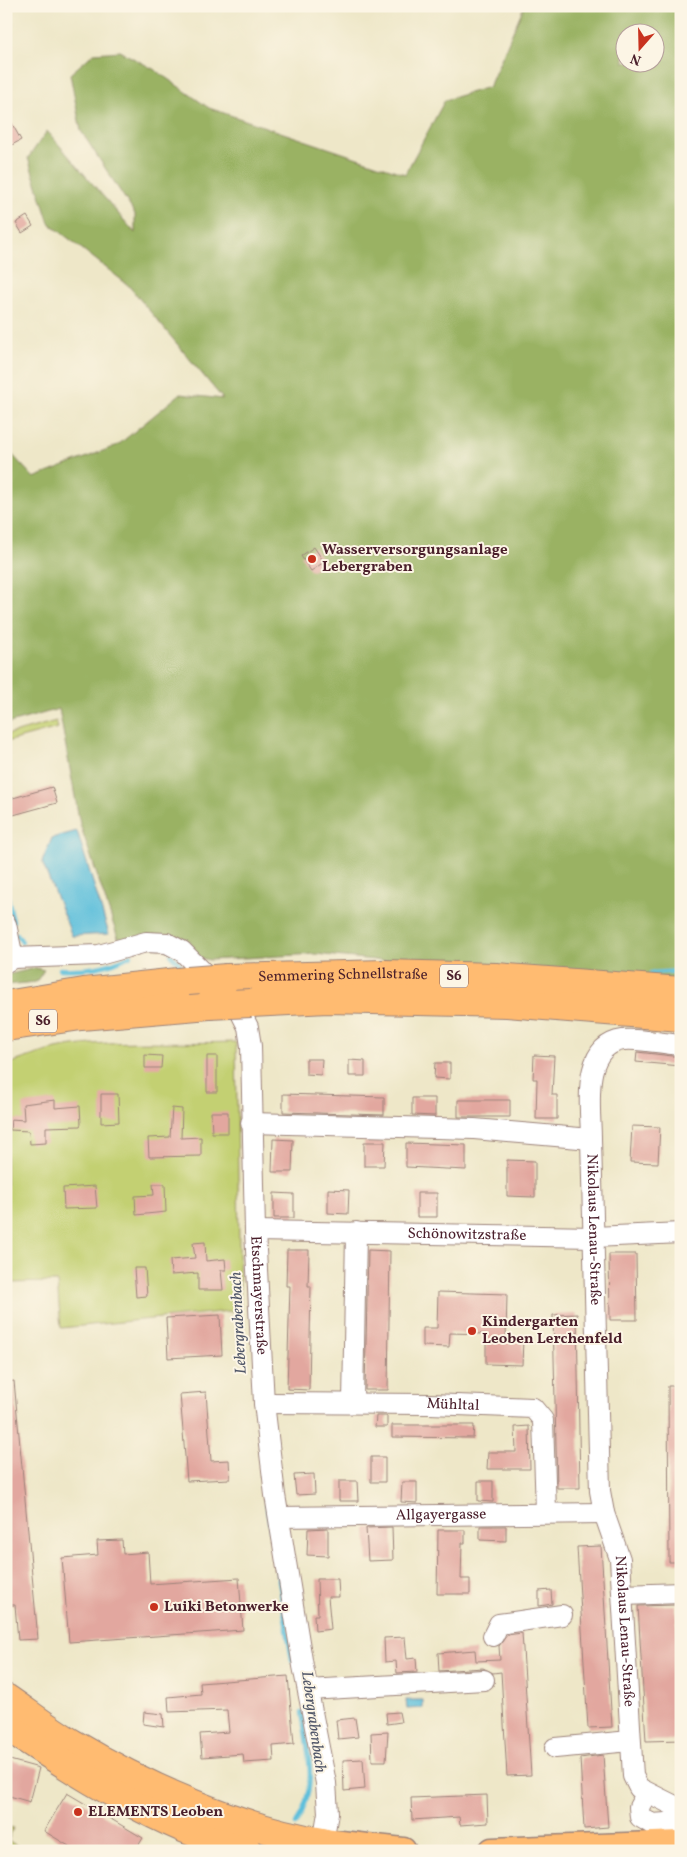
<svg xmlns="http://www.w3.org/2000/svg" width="687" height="1857" font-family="Vollkorn,serif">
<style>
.green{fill:#c3d072;stroke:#86784e}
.forest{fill:#9ab264;stroke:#726848;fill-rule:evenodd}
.water{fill:#5dbfdb;stroke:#546f83}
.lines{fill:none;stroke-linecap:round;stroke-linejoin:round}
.stream{stroke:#5dbfdb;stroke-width:4.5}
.building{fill:#e2a79f}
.minor-casing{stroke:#9c837a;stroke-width:22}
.major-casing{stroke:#9c837a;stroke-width:29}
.highway-casing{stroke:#9c837a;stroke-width:30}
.minor{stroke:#fff;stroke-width:20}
.major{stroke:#ffbb71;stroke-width:26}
.highway{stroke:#ffbb71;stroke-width:28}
.highway-bridge-casing{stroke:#9c837a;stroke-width:30;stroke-linecap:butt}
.highway-bridge{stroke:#ffbb71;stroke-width:28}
.poi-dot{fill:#c8321e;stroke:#fcf5e5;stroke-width:2}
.labels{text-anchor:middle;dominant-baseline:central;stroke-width:4;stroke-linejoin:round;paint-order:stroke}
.shield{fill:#fcf5e5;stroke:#7f5f63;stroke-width:1}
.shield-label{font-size:14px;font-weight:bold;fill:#4a1f2b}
.poi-label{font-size:15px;font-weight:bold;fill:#4a1f2b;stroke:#fcf5e5;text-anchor:start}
.street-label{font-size:15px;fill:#4a1f2b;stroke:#fcf5e5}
.water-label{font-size:16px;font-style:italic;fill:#515769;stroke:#fcf5e5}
</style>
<rect width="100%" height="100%" fill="#fcf5e5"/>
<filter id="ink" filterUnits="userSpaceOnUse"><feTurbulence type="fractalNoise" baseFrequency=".02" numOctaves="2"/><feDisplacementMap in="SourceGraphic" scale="10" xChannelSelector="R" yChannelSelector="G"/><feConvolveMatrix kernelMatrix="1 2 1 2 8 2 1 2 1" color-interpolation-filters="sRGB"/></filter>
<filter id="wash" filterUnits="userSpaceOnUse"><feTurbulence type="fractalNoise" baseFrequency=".0096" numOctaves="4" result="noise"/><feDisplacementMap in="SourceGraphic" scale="20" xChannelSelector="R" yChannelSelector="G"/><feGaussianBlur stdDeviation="1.12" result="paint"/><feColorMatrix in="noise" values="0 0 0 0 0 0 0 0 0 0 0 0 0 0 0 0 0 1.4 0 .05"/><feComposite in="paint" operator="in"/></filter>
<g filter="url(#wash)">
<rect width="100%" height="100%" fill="#eee7c8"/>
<path class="green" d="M56,721L58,728L6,742V735Z
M236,1042L240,1310L61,1328L57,1282L6,1283V1065C28,1057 50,1049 73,1046C127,1039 182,1044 236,1042Z
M6,1826L13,1828L8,1841L28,1851H6Z"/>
<path class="forest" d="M524,6H681V982L404,963L315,954L209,960L118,938L80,824L59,709L6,724V448L34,478L118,445L180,394L223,399L128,285L49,223L28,158L47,131L135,233V214L81,131L70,74L94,53L120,51L155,70L209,108L405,174L445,100L489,87ZM624,32H654V62H624Z
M36,968L44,970L36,982L6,985V975Z"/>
<path class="water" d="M77,831L109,934L72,936L42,862L52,838Z
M406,1700H423V1708L407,1709Z"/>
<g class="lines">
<path class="stream" d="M6,889L13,921
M17,934L22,942
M171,955L187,971
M60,969C87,970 107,968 131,955
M651,973L681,971
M266,1500L292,1660
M296,1824C319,1784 308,1755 302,1712
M6,1846L16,1851"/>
</g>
<g id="blocks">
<path class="building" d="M6,113L21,140L6,148Z
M27,216L33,226L22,233L16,223Z
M314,547L324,562L311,571L301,556Z
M52,787L57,803L6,817V800Z
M637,1052L681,1057V1066L636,1062Z
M145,1055L162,1056L161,1068H145Z
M534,1055L554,1056L552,1095H557V1119H536L537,1079H533Z
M207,1056H217V1092H207Z
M306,1059H322L321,1075L306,1074Z
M349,1060L365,1061V1076H349Z
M435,1063H450V1079L434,1078Z
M101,1094H118L119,1122L101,1123Z
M283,1094L384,1097V1115L283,1112Z
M412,1098H435V1116L412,1115Z
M55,1100V1108L80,1106L81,1124L80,1126L46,1127V1143L30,1144L29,1131L10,1130L11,1119L24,1120L23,1104Z
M458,1100H510V1117H458Z
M172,1108L182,1109L181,1138L201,1137V1156L149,1157L148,1138L170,1137Z
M211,1112H228V1133H212Z
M632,1126L660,1127L658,1163L630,1162Z
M273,1139L293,1140L292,1172H272Z
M364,1142H385L384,1166H364Z
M406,1143L466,1145V1170L406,1167Z
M507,1160L535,1161V1197L507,1196Z
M153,1184H165L166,1212L136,1215L135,1196L154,1195Z
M95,1186L97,1208L64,1209L63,1188Z
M328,1189L349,1190L348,1214L328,1213Z
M274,1193L294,1194V1218H274Z
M417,1193H437V1217H417Z
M205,1242L206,1261L225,1259L226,1270H221L223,1290H198V1273L171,1275L170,1260L195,1258L193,1243Z
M287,1250H309L308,1286H311L309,1390L287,1389L290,1286H286Z
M368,1250L390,1251L388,1390H365Z
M609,1254H636L637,1320H610Z
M134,1268H145L147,1296L136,1297Z
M438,1292L507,1294L506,1339H523L522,1365L486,1364V1334L450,1333L449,1347L423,1346V1328H437Z
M577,1314L580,1488H557L553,1315Z
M220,1315L222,1355L168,1358L166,1318Z
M14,1381L38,1639L18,1640L15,1605H6V1382Z
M668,1386H681V1562H669Z
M206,1392L211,1461L229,1460L230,1479L187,1481L180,1394Z
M376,1416H387V1427H375Z
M392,1425H474L473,1438L392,1437Z
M529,1426L530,1469H487L488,1452H516L515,1427Z
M371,1457H385V1482H371Z
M314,1474L315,1494L296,1495L294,1475Z
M339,1481H357L358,1501H339Z
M478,1481H493V1502L478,1501Z
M402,1482H417V1503L401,1502Z
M480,1526H506V1541L480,1540Z
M392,1527L393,1560L368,1561L366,1528Z
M328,1528V1556L307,1555L308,1529Z
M438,1530H465V1543H462L461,1579H470V1594H437Z
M122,1540L123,1554L148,1552L150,1584L239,1578L243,1630L69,1642L62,1558L98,1555L97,1541Z
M601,1546L612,1727L588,1728L577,1547Z
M317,1579H338L339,1597H328L331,1629L315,1631L314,1615H318Z
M551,1590L552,1604L539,1606V1591Z
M676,1605L681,1740L646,1741L638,1606Z
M522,1633L531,1775L507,1776L501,1672L493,1673L483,1668L439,1671L438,1653L475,1650L476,1661L500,1660L499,1646L507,1635Z
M405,1637L407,1659L416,1658L417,1672L397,1673L396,1661L385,1662L384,1638Z
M288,1676L294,1744L273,1746L274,1761L244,1763L243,1754L202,1757L200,1734L229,1732L227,1710L169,1712L168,1697L201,1694L200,1683Z
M144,1712L163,1714L164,1727L143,1724Z
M399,1712L401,1722L387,1724L386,1713Z
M355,1718L358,1737L338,1739L336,1720Z
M388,1732L386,1761H372L371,1733Z
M603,1755L608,1827L584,1829L580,1758Z
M6,1759L39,1768L30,1802L6,1795Z
M363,1759L365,1789L344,1791L343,1760Z
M67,1793L143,1838L135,1851H77L44,1831Z
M487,1795L488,1823L460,1825L459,1817L412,1820L411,1798Z"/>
</g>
</g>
<g filter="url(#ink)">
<use href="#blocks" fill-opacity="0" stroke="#9c837a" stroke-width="1"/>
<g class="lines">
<defs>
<g id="minor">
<path d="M6,924L13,958"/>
<path id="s1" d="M6,962L13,958L99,955L146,942L167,943L182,951L205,974L241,1013L248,1027L251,1046L255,1231L264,1403L275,1495L303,1666L326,1783L328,1813L323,1842"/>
<path id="s2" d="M251,1123L474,1129L591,1139L600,1491L604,1513L620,1559L633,1776L639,1788L681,1809"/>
<path d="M591,1139C591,1108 580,1046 623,1040C639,1038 665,1044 681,1045"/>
<path id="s3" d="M255,1231L594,1237L681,1233"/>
<path id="s4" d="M264,1403L430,1404L533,1408L543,1420L546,1512"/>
<path d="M353,1403L356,1232"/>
<path id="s5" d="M279,1517L604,1513"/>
<path d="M623,1595L681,1593"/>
<path d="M493,1636L499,1624L562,1615"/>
<path d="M308,1690L484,1680"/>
<path d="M555,1748L630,1741"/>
<path d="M647,1793L639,1807L640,1817L652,1824L681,1822"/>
</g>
<path id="major" d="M320,1851L323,1842L403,1851
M492,1851L681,1844"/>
<g id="highway">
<path id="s6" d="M227,978L385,974L496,977L681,991"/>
<path d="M251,1003L327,999L507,1003L681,1017"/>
<path d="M6,1005L84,992L188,981"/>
<path d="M6,1027L81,1016L209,1005"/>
<path d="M6,1698C28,1713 50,1730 72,1743C146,1787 238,1828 323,1842"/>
<path d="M6,1726C77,1774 165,1829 248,1851"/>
</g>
</defs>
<use href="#minor" class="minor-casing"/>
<use href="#major" class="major-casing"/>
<use href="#highway" class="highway-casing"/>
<use href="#minor" class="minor"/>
<use href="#major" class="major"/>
<use href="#highway" class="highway"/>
<defs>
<path id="highway-bridge" d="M188,981L227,978
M209,1005L251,1003"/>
</defs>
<use href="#highway-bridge" class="highway-bridge-casing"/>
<use href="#highway-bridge" class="highway-bridge"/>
</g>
</g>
<g class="poi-dot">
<circle cx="312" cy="559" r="5"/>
<circle cx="472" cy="1331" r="5"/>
<circle cx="154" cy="1607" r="5"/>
<circle cx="78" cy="1812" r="5"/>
</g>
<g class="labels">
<g class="shield">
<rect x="440" y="964.5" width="28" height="23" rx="4"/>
<rect x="29" y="1009.5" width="28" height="23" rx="4"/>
</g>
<g class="shield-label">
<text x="454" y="976">S6</text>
<text x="43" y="1021">S6</text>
</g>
<g class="poi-label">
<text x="322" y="550">Wasserversorgungsanlage<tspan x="322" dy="17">Lebergraben</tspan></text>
<text x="482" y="1322">Kindergarten<tspan x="482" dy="17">Leoben Lerchenfeld</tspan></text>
<text x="164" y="1607">Luiki Betonwerke</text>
<text x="88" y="1812">ELEMENTS Leoben</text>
</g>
<g class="street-label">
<text stroke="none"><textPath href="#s6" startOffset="116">Semmering Schnellstraße</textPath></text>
<text stroke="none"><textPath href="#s2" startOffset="431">Nikolaus Lenau-Straße</textPath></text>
<text stroke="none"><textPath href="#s3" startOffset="212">Schönowitzstraße</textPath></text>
<text stroke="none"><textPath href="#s1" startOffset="551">Etschmayerstraße</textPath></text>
<text stroke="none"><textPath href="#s4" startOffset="189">Mühltal</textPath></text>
<text stroke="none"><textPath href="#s5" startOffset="162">Allgayergasse</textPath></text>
<text stroke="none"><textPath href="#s2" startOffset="836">Nikolaus Lenau-Straße</textPath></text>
</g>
<g class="water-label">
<text transform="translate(239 1323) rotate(-93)">Lebergrabenbach</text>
<text transform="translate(313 1722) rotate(82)">Lebergrabenbach</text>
</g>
</g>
<rect width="687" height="1857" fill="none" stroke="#fcf5e5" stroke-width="25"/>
<g transform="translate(640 48) rotate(200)"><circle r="24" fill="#fcf5e5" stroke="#b59f9b"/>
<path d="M0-4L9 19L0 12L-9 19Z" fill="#c8321e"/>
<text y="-8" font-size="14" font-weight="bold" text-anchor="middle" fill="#4a1f2b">N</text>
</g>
</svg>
